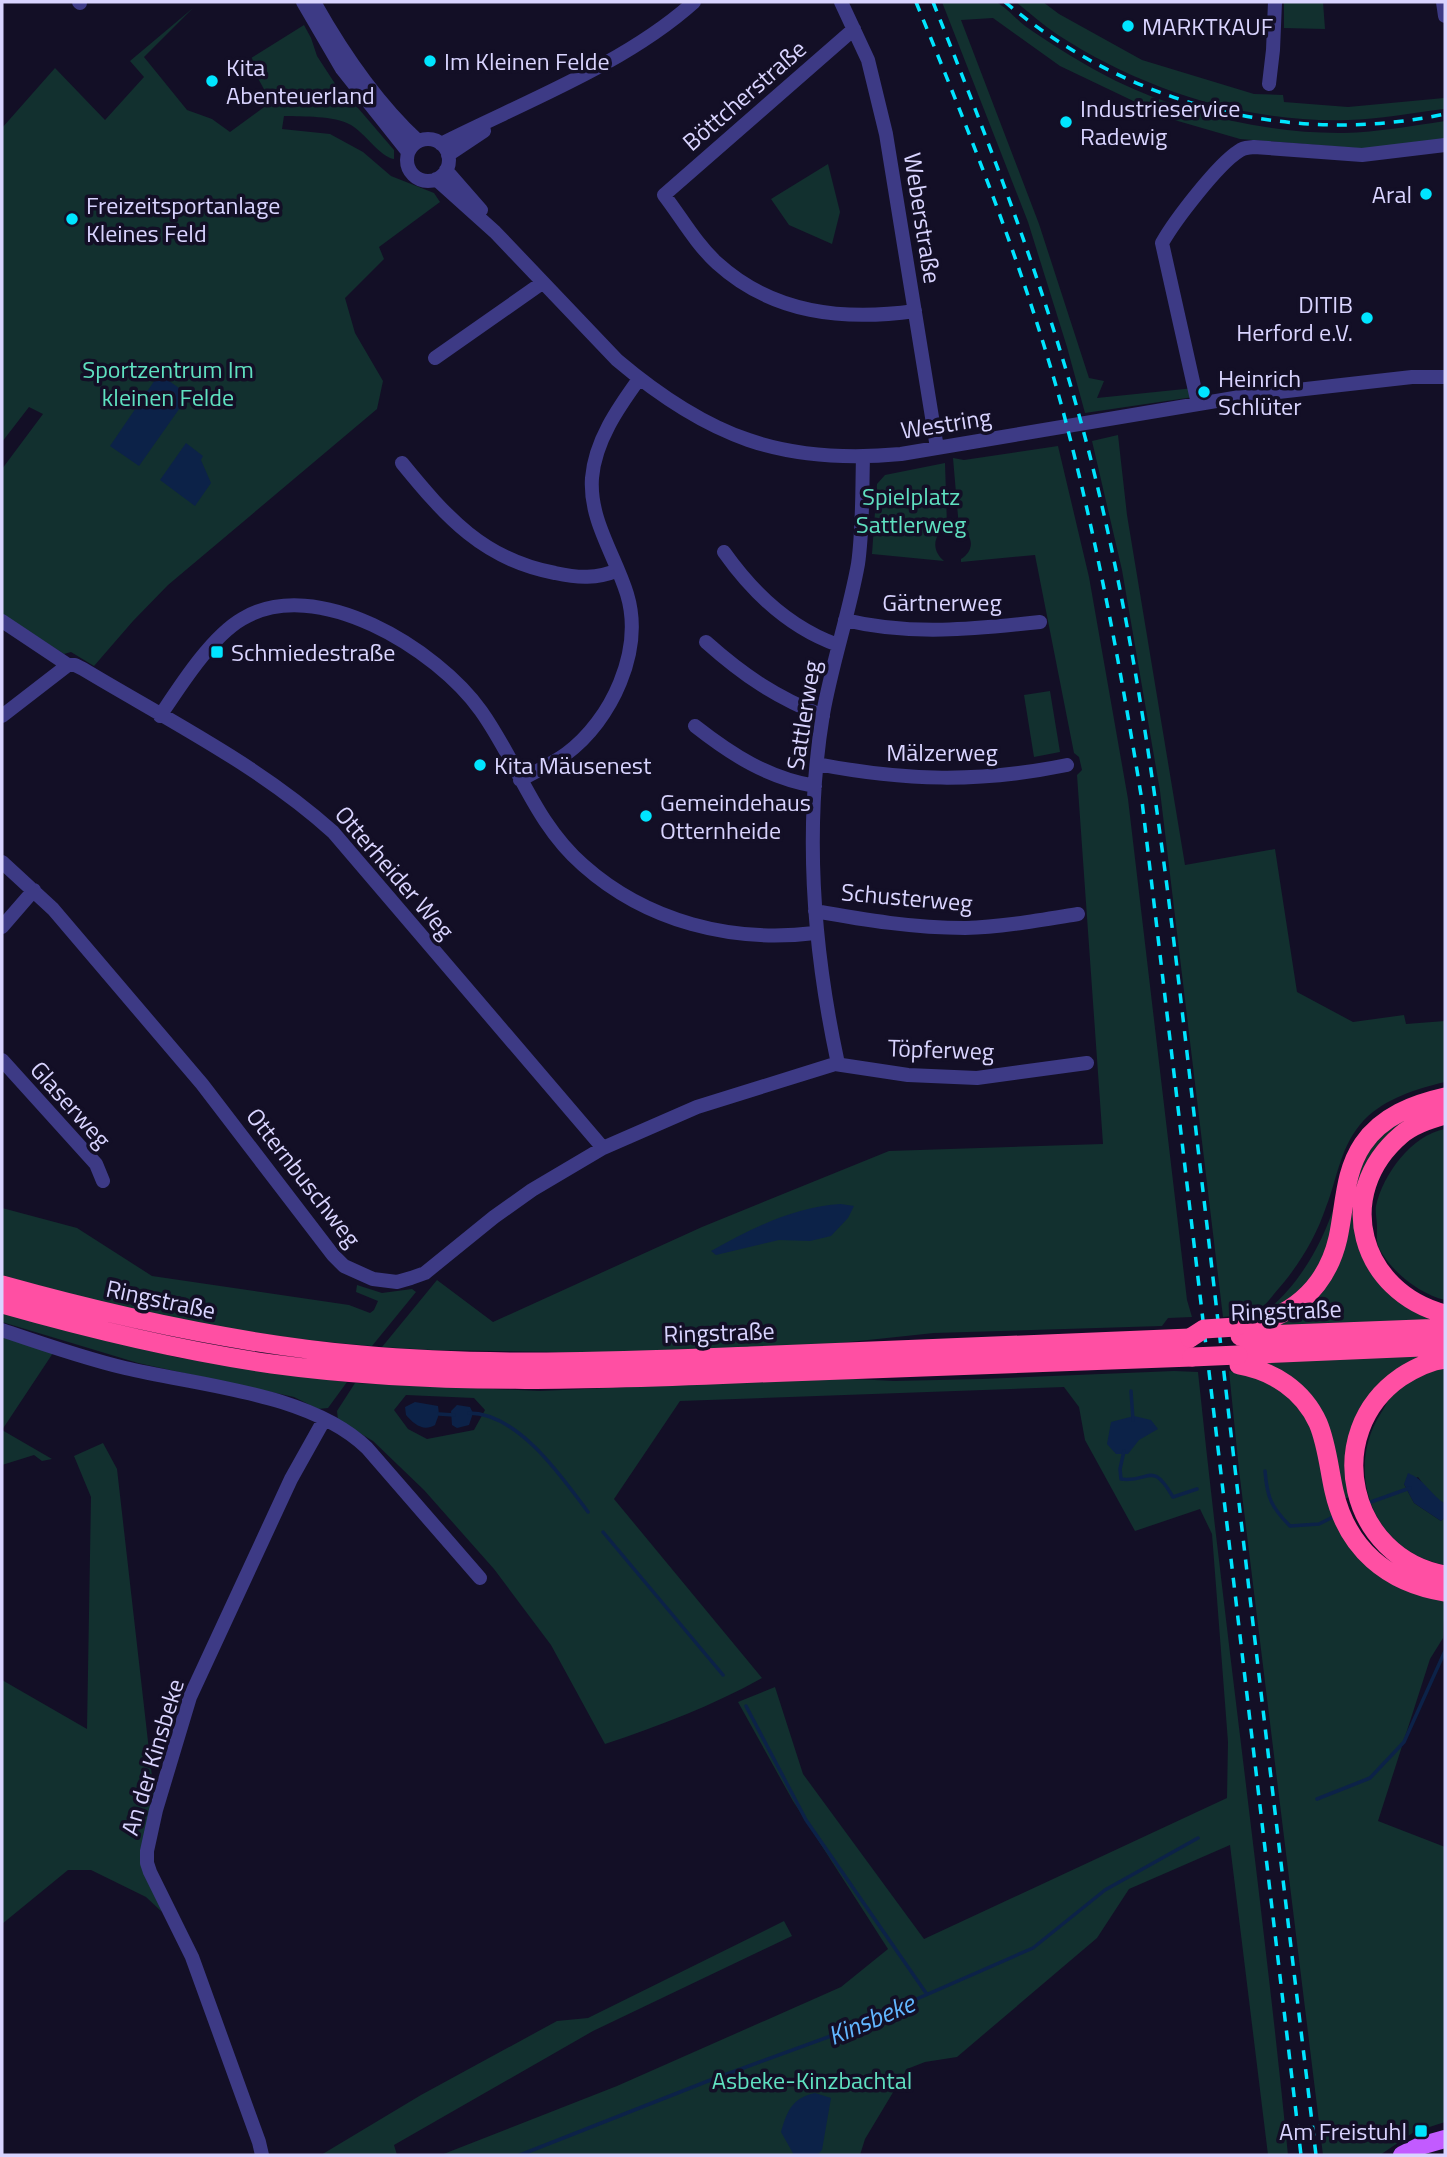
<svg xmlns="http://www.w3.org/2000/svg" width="1447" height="2157" font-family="'Titillium Web',sans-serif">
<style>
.green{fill:#12302f;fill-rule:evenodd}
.water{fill:#0c2248}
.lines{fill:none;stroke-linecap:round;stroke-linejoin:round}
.stream{stroke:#0c2248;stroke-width:3.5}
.minor{stroke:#3d3a85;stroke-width:14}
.major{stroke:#c25bff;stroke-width:18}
.highway{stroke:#ff4fa3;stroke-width:19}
.rail{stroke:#00e5ff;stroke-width:3.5;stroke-dasharray:10 9;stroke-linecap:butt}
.highway-bridge{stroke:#ff4fa3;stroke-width:19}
.poi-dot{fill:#00e5ff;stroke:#130f26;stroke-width:2.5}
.labels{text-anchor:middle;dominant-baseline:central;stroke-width:7;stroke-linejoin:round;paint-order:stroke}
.poi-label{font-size:24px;fill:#d9d4ff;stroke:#130f26;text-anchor:start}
.street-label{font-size:24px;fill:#d9d4ff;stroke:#130f26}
.park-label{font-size:24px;fill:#5fe0c0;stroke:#130f26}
.water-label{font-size:26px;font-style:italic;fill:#62b6ff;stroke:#130f26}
</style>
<rect width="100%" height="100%" fill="#130f26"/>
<path class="green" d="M942,2C953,2 988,0 996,2C1006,7 1016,19 1025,26C1054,46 1084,65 1116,81C1185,114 1268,134 1344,133C1378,132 1412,126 1445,121V140L1368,149L1240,139L1171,119L1060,66L993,18L961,20L1039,224L1089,378L1104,381L1097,398L1204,387L1207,395L1085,413L1067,347L1028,222Z
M1016,2H1043L1059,14L1142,60L1254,94L1283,95L1284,102L1348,107L1444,98V109C1412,113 1379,119 1348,120C1246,123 1143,90 1058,35C1043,25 1030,13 1016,2Z
M1284,2H1323L1325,29L1284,28Z
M193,8L144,57L187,110L212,119L230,132L271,102L248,60L304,25L311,38L317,56L343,96L358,108L394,150V159C380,157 365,133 351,125C333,115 304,117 284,116L282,129L330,134L363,152L391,176L434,193L440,202L379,247L384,259L345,298L355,333L383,381L377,409L168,585L133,621L94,666L71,652L64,654L2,614V469L43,414L29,407L2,442V128L55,68L105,120L144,77L130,61Z
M828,164L840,212L832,244L789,225L771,199Z
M1118,435L1127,515L1185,865L1275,849L1297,992L1353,1022L1404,1015L1406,1024L1445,1021V1082C1416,1089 1386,1098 1364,1120C1340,1146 1338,1176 1326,1207C1315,1240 1297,1268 1274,1294C1270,1299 1265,1306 1259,1309C1248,1315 1236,1316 1223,1317L1160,791L1122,570L1092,441Z
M1058,446L1089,577L1128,799L1187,1300L1192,1317L1168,1318L1162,1326L934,1333L821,1345L627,1353L433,1350L382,1347L437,1280L493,1322L702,1227L889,1151L1103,1144L1077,775L1082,770L1079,757L1074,753L1035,555L961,562V559C975,550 974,535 959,528L953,458L964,460Z
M945,463L947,526C933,535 931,550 944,561L872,554L877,484L885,475Z
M1050,691L1060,752L1034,757L1024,695Z
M1445,1088V1091C1406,1098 1369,1118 1351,1156C1327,1206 1344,1260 1294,1298C1284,1306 1274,1312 1261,1315C1297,1289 1322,1245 1335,1204C1337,1195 1337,1186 1340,1177C1354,1125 1396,1099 1445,1088Z
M1427,1106L1379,1150L1360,1245L1445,1319L1262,1329L1305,1304L1360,1163L1387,1127Z
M1445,1129V1300C1420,1294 1391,1272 1379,1248C1376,1242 1377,1234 1377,1227C1377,1220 1375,1212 1376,1206C1383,1174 1412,1135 1445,1129Z
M2,1208L77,1228L152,1276L349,1305L370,1313L374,1310L378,1301L356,1292L357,1285L382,1293L412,1289L416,1292L372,1346C247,1337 121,1310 2,1275Z
M2,1311L175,1357L273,1373L347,1382L328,1408L318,1409L294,1397L138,1363L2,1322Z
M2,1335L53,1353L2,1430Z
M1433,1354L1369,1397L1350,1497L1343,1499L1332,1444L1255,1361Z
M1445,1367V1504L1432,1496L1418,1477L1404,1484L1414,1503L1441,1521L1445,1517V1565C1374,1552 1343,1472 1381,1413C1385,1407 1388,1399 1393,1394C1407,1380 1427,1373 1445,1367Z
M1174,1371L1198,1372C1225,1633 1262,1894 1288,2155H1268L1230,1845L1129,1889L1097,1938L957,2057L925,2062L907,2069L865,2139L860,2155H441L617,2086L841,1987L888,1949L793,1801L738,1702L775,1687L803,1774L924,1939L1227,1798L1228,1742L1212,1534L1200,1509L1135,1531L1085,1440L1079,1407L1064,1387L680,1401L614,1499L762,1678C712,1706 659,1726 605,1744L551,1645L494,1569L424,1490L373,1441L338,1420L337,1411L355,1383L540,1391L834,1378L894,1381L982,1379ZM406,1395L474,1398L485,1410L474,1430L427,1439L408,1429L394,1410Z
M1229,1371L1250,1374L1282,1389L1309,1421L1338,1526L1445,1599L1443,1638L1430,1659L1378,1821L1445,1847V2122L1414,2132L1380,2155H1323L1239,1470Z
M2,1430L52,1459L42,1461L34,1455L2,1465Z
M103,1443L117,1469L155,1803L143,1851L162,1912L146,1897L91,1870H68L2,1924V1680L87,1729L91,1497L74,1456Z
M784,1921L792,1936L593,2031L394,2145L397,2155H321L421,2095L557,2021L588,2018Z"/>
<path class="water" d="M159,374L189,395L139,466L110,446Z
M186,443L203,456L201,460L211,483L195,506L160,480Z
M841,1204L854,1206L848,1218L831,1236L810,1241L779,1240L716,1255L711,1251C750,1229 796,1206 841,1204Z
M415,1402L438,1406L439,1414L435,1425C423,1432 414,1424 406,1415L405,1407Z
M457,1405L470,1407L473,1413L469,1425L457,1428L452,1425L451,1411Z
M1134,1416L1151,1420L1158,1429L1139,1440L1128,1454H1116L1107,1444L1111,1422Z
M1408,1473C1424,1479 1431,1495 1445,1504V1517L1441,1521L1414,1503L1404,1484Z
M815,2093L831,2098L822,2150L817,2155H794L781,2132C787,2111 792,2098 815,2093Z"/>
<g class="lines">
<path class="stream" d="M1131,1391L1133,1420
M469,1413C518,1413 562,1477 588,1512
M439,1414L454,1415
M1124,1451L1120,1469L1121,1479C1150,1483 1151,1459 1173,1497L1197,1489
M1265,1471C1267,1497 1271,1507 1290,1526L1319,1524L1335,1516
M1368,1503L1410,1488
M603,1532L723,1675
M746,1706L806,1820L926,1993
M1317,1799L1370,1778L1404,1742L1445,1651
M520,2155L708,2081L839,2033L1033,1948L1105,1890L1198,1838"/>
<path class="minor" d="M79,2L80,3
M303,2L342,69L408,152
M314,2C342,52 376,102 418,141
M841,2L868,60L886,134L937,448
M1443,2L1445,16
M854,29L664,195C681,217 696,244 717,263C773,314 844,321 915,311
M1269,84L1273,50L1275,2
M407 160a21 21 0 1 1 42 0a21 21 0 1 1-42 0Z
M441,144C524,102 625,64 694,2
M448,155L484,131
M446,170L481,210
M436,179L495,232L617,360C708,437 782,465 901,454L1252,395L1412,377H1445
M435,358L542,283
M1198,404L1162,243C1175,220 1218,164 1239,151C1244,147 1248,148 1254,147L1362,155L1445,145
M402,463C446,517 484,560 555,573C578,578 597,579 618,570
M724,552C753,593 790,628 838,645
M845,620C910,636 975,629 1040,622
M2,621L68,665H75L83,669C168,720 260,766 333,832L603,1148
M706,642C744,676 776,697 823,716
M2,716L68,665
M160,716C180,686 211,637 242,619C316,574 437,649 481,711C518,763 534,822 583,865C647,922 732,943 815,933
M695,726C732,755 768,778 815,786
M817,764C904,781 980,783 1067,765
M520,780C535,772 552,764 566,754C612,720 644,650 627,594C615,555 589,520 592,478C595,441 618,408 639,379
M2,862L53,909L202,1084L333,1255L344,1266L373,1279L397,1282L411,1278L425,1273L494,1217L532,1190L603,1148L697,1107L835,1064L908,1075L977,1078L1087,1063
M815,911C865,920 914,928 965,928C1003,927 1041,920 1078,914
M2,927L34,890
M2,1060L96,1164L103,1181
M835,1064L837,1059C813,946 804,829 823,714C832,663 849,614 858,564C863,529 862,492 863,457
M2,1330C43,1344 83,1358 125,1368C201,1386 310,1393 367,1448L480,1578
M262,2155L259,2142L192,1957L150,1872L147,1863V1851L156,1810L190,1697L291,1479L324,1420"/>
<path class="major" d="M1402,2155L1420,2146L1445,2139"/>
<path class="highway" d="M1445,1115C1430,1119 1414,1124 1401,1135C1332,1194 1360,1292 1445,1314
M2,1285C120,1318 238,1344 361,1355C491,1367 622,1361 751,1356C898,1350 1044,1344 1190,1338
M2,1304C90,1329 180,1351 272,1364C434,1386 596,1380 759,1373C903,1368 1047,1362 1192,1357
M1236,1327C1288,1321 1326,1290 1338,1238C1345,1206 1344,1172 1363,1144C1382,1116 1414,1104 1445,1097
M1240,1336L1445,1328
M1238,1355L1445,1346
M1445,1359C1429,1361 1415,1368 1401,1377C1320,1433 1349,1558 1445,1575
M1239,1365C1273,1371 1303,1390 1318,1423C1327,1444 1329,1469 1334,1491C1347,1549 1388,1583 1445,1592"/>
<path class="rail" d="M916,2C971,136 1025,271 1063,411C1097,540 1121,670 1142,801L1301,2155
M933,2C993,152 1051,303 1091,460C1151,700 1174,946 1203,1191C1240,1512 1277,1834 1316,2155
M1005,2C1126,104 1289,147 1445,114"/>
<path class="highway-bridge" d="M1190,1338L1204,1329L1236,1327
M1192,1357L1238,1355"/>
</g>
<g class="poi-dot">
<circle cx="1128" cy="26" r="7"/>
<circle cx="430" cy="61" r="7"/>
<circle cx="212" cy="81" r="7"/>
<circle cx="1066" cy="122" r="7"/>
<circle cx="1426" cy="194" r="7"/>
<circle cx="72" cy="219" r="7"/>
<circle cx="1367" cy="318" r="7"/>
<circle cx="1204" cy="392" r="7"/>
<rect x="210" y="645" width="14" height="14" rx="3.5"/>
<circle cx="480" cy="765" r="7"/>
<circle cx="646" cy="816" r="7"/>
<rect x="1414" y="2124" width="14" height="14" rx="3.5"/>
</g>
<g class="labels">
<g class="poi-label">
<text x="1142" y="26">MARKTKAUF</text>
<text x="444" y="61">Im Kleinen Felde</text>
<text x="226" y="67">Kita<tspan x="226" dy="28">Abenteuerland</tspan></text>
<text x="1080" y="108">Industrieservice<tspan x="1080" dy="28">Radewig</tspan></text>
<text x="1412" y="194" text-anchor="end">Aral</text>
<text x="86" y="205">Freizeitsportanlage<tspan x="86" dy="28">Kleines Feld</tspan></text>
<text x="1353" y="304" text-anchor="end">DITIB<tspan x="1353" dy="28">Herford e.V.</tspan></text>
<text x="1218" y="378">Heinrich<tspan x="1218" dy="28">Schlüter</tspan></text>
<text x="231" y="652">Schmiedestraße</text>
<text x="494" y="765">Kita Mäusenest</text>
<text x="660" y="802">Gemeindehaus<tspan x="660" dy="28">Otternheide</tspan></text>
<text x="1407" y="2131" text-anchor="end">Am Freistuhl</text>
</g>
<g class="street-label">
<text transform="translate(744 95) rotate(-41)">Böttcherstraße</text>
<text transform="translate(923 218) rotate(81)">Weberstraße</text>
<text transform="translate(946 423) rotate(-9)">Westring</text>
<text x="942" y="602">Gärtnerweg</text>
<text transform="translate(803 715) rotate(-81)">Sattlerweg</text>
<text x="942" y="752">Mälzerweg</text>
<text transform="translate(395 872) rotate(49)">Otterheider Weg</text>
<text transform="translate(907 897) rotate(5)">Schusterweg</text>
<text transform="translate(941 1049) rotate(2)">Töpferweg</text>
<text transform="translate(71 1104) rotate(48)">Glaserweg</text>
<text transform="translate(304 1177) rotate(52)">Otternbuschweg</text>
<text transform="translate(161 1299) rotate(12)">Ringstraße</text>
<text transform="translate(1286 1310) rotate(-2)">Ringstraße</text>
<text transform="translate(719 1332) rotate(-2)">Ringstraße</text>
<text transform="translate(152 1757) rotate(-73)">An der Kinsbeke</text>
</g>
<g class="park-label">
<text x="168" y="369">Sportzentrum Im<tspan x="168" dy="28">kleinen Felde</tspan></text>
<text x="911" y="496">Spielplatz<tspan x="911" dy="28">Sattlerweg</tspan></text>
<text x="812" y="2080">Asbeke-Kinzbachtal</text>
</g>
<g class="water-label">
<text transform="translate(871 2019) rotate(-23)">Kinsbeke</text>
</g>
</g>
<rect width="1447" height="2157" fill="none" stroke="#d9d4ff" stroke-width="7"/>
</svg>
